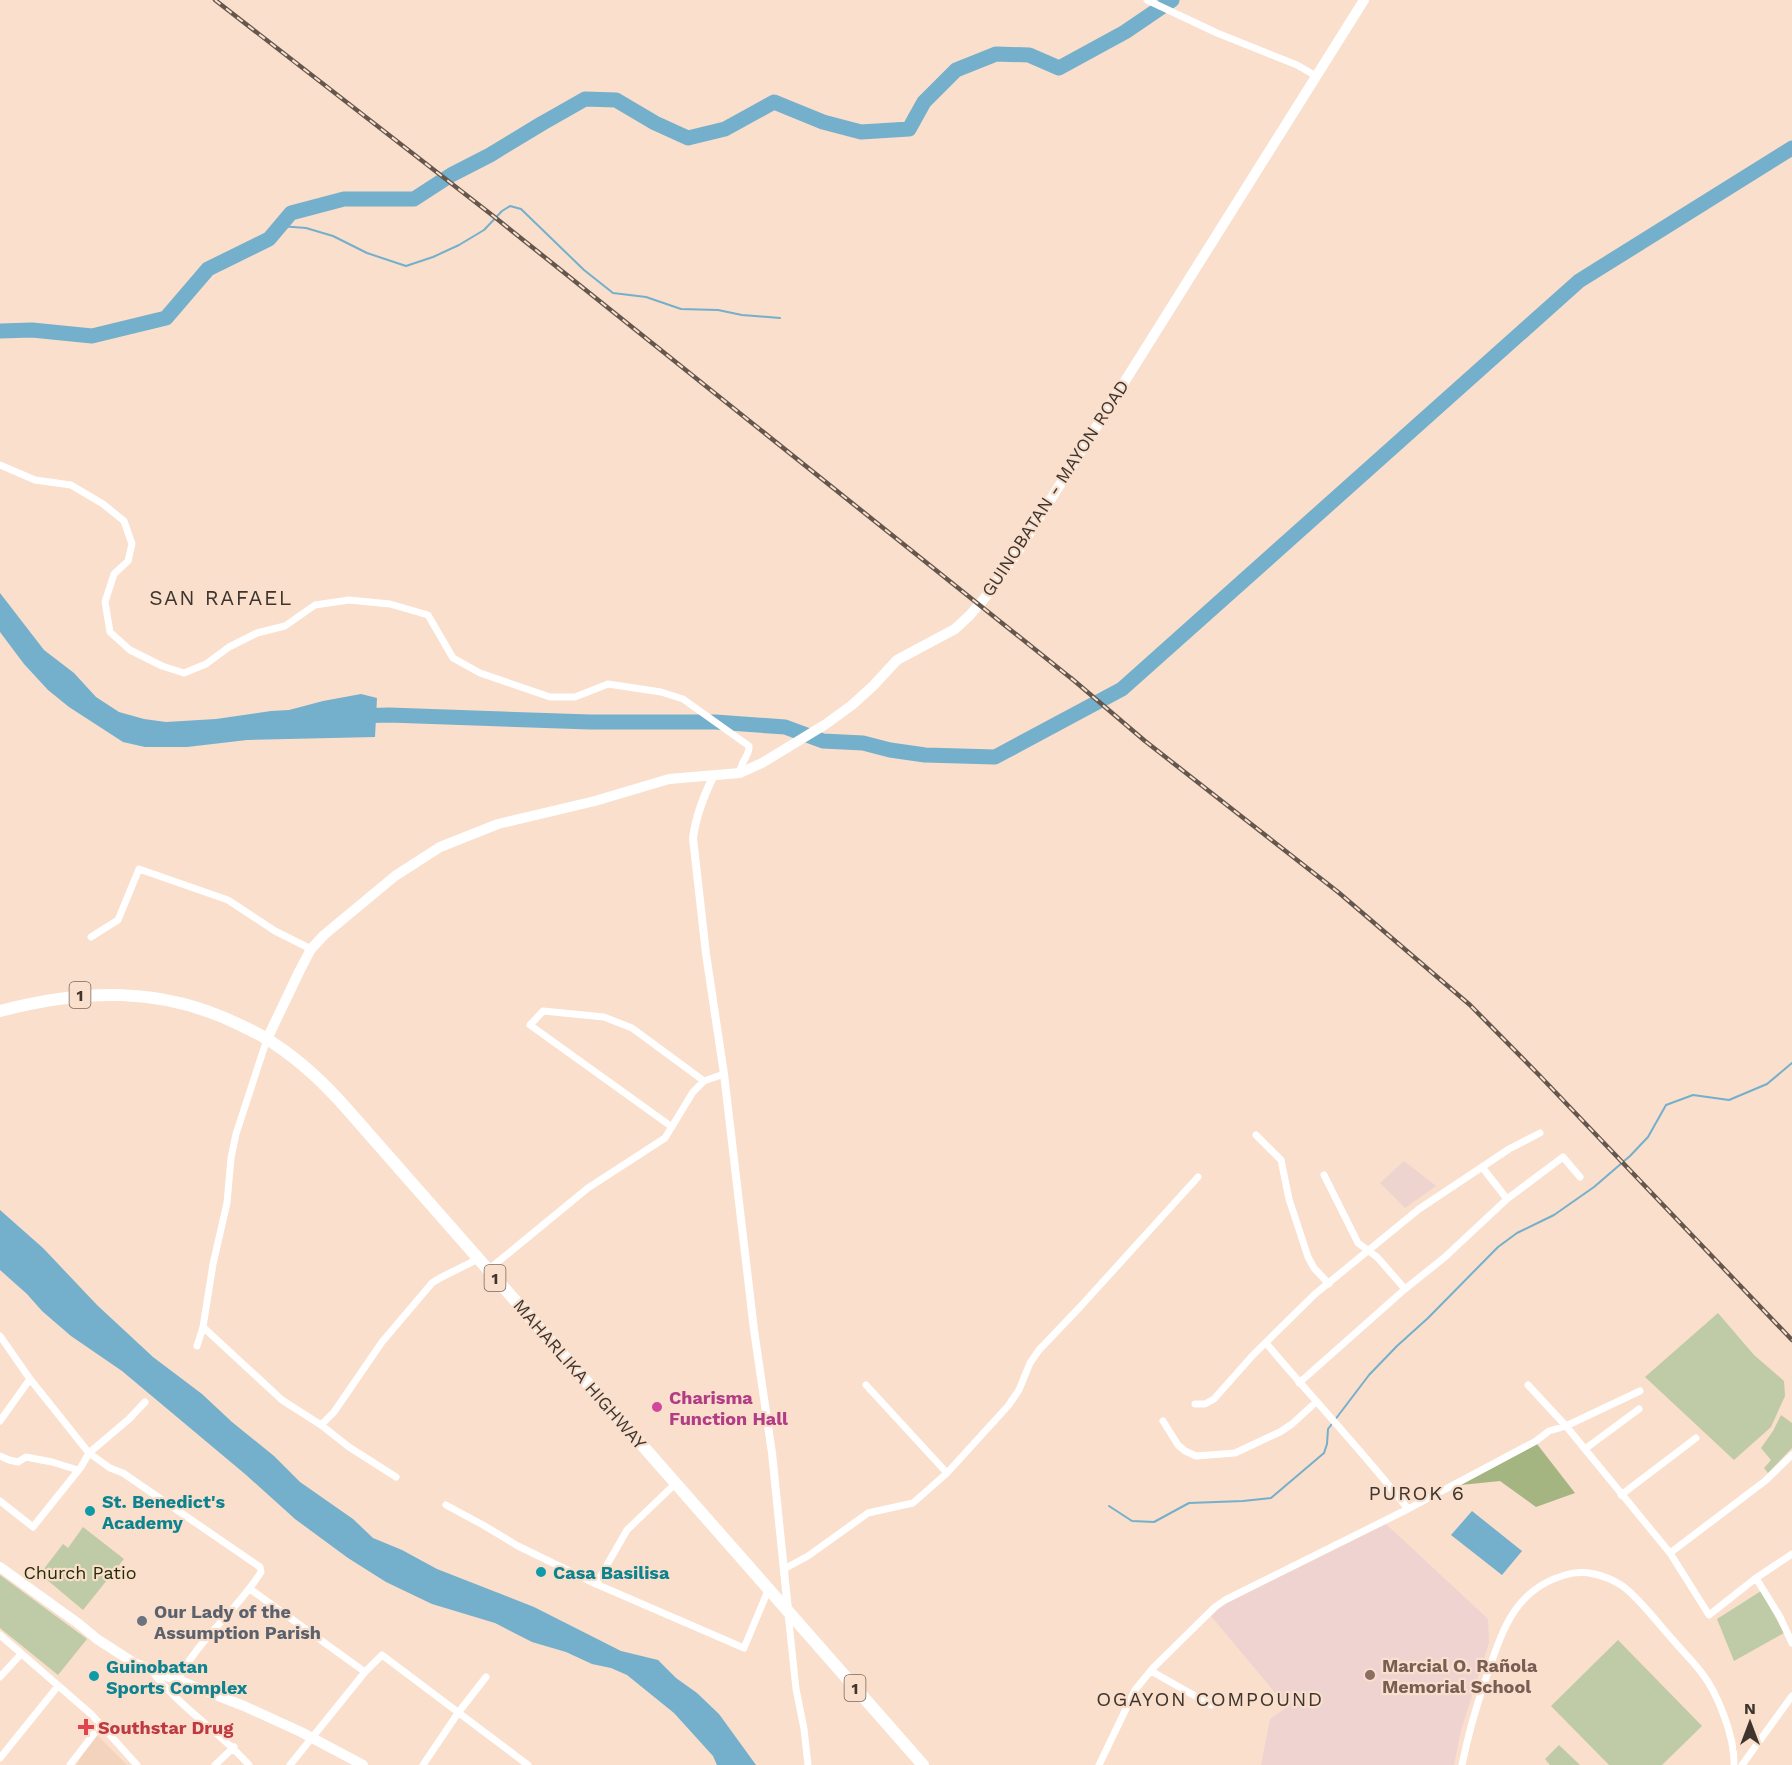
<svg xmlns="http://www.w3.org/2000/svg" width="1792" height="1765" font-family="'Work Sans',sans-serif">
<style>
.built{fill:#f4d3bc}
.industrial{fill:#eed4cf}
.education{fill:#eed3d1}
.green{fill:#bfcba7}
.forest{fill:#a4b581}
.water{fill:#74afcc}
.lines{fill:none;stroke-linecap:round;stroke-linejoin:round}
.stream{stroke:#74afcc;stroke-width:2}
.river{stroke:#74afcc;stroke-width:15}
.minor{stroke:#fff;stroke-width:7}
.tertiary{stroke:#fff;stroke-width:8}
.secondary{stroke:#fff;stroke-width:10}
.primary{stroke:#fff;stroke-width:10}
.trunk{stroke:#fff;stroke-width:12}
.rail-casing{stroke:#65574e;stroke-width:4.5}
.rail{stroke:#f9dfcc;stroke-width:2;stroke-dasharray:7;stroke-linecap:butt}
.hotel-dot{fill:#d1479c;stroke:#f9dfcc;stroke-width:2}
.culture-dot{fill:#0f9aa8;stroke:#f9dfcc;stroke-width:2}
.worship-dot{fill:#6b7280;stroke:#f9dfcc;stroke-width:2}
.education-dot{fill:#8d6e63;stroke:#f9dfcc;stroke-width:2}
.health-dot{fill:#e0444e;stroke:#f9dfcc;stroke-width:2}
.labels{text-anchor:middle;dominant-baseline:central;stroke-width:4.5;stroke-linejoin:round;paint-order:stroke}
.shield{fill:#f9dfcc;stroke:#77685d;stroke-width:1.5}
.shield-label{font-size:16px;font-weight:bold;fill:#3f352e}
.street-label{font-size:18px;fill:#3f352e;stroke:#f9dfcc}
.hotel-label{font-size:18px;font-weight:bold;fill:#b23c85;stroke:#f9dfcc;text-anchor:start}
.culture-label{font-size:18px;font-weight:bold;fill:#0d838f;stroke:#f9dfcc;text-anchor:start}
.park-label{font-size:18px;fill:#242e06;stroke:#f9dfcc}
.worship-label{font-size:18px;font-weight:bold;fill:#5b616d;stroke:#f9dfcc;text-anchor:start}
.education-label{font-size:18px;font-weight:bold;fill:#785e54;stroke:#f9dfcc;text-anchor:start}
.health-label{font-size:18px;font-weight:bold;fill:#be3a42;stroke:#f9dfcc;text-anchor:start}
.neighbourhood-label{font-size:20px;letter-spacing:1.5px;fill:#3f352e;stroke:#f9dfcc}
.quarter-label{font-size:21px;letter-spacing:1.5px;fill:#3f352e;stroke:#f9dfcc}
</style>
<rect width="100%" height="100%" fill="#f9dfcc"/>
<path class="built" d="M96,1734L127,1765H76Z"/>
<path class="industrial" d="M1404,1161L1436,1186L1405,1208L1380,1183Z"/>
<path class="education" d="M1386,1524L1488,1619L1489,1643L1461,1730L1454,1765H1261L1270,1719L1287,1707L1211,1616L1224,1604Z"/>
<path class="green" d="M1718,1313L1754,1355L1784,1381L1785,1396L1771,1427L1734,1460L1645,1377Z
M1781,1415L1792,1423V1448L1768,1473L1764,1468L1771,1460L1761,1448L1773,1431Z
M83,1527L124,1559L83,1610L40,1574L63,1544L68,1548Z
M0,1575L87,1639L58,1675L0,1628Z
M1761,1591L1784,1633L1734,1661L1717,1619Z
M1618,1640L1702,1726L1662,1765H1609L1551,1706Z
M1559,1745L1580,1765H1550L1545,1759Z"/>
<path class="forest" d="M1537,1444L1575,1493L1536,1507L1500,1481L1461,1485Z"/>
<path class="water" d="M0,593L44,650L74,673L96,697L119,712L144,719L166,722L216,719L271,711L289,710L323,701L361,694L377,698L375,737L247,740L187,747H145L123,742L69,707L48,690L24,664L0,632Z
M0,1210L43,1248L97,1305L153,1357L202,1394L232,1422L274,1456L300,1482L353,1519L373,1538L402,1550L437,1569L534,1607L621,1651L658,1660L676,1678L697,1693L719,1714L756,1765H717L713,1756L674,1713L627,1675L611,1668L592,1664L566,1652L532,1642L495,1623L432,1604L386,1582L348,1558L295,1519L245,1474L122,1371L71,1336L42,1311L27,1294L0,1270Z
M1472,1511L1522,1551L1502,1575L1451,1535Z"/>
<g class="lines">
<path class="stream" d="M280,226L306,228L333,236L367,253L406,266L433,257L459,245L484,230L502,211L510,206L521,209L584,270L613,293L646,297L681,309L718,310L742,315L780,318
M1109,1506L1132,1521L1154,1522L1189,1503L1243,1501L1271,1498L1324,1453L1327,1444L1328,1429L1369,1375L1397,1346L1428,1318L1498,1247L1517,1233L1554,1215L1594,1187L1630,1156L1648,1137L1666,1105L1693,1095L1729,1100L1767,1084L1792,1063"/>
<path class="river" d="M0,331L32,330L92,336L166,318L208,269L269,239L291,213L344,199H414L451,175L490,155L541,124L585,99L616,100L655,123L688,138L725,129L774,102L823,122L861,132L909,129L924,102L956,70L996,54L1029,55L1059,68L1125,32L1172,0
M357,716L389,715L590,722H715L785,727L823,741L863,743L890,750L925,755L995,757L1122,689L1579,281L1792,148"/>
<path class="minor" d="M1147,0L1217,33L1297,65L1316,76
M0,465L35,480L71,485L103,504L124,521L132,544L128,561L114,574L105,602L110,632L130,650L162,666L184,673L206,664L229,647L257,633L285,626L315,605L349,600L390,604L428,615L453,658L480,673L550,697H575L608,684L661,692L683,699L749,746C750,756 740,761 740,773
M91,937L118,920L139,869L228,900L275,931L311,949
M672,1127L530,1025L543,1011L604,1017L632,1028L704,1081L724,1074
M1256,1135L1281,1160L1289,1199L1308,1257L1314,1268L1329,1284
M1482,1167L1507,1199
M1324,1175L1358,1243L1377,1257L1405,1289
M488,1270L588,1188L665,1138L693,1092L704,1081
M203,1327L282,1400L321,1425L349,1447L396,1477
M0,1336L30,1379L89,1453L110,1468L123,1473L260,1567L261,1572C237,1611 198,1639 178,1680
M1266,1343C1313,1399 1363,1452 1408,1509
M197,1346L203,1327L213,1264L227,1203L231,1158L236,1134L267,1039
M1299,1383L1405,1289L1445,1257L1507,1199L1563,1157L1580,1177
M866,1385L947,1473
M1528,1385L1566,1426L1670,1553L1709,1615L1756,1578L1792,1554
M1195,1404H1205L1214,1399L1253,1355L1315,1294L1419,1209L1509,1149L1540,1133
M0,1421L30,1379
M1163,1421L1178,1445L1185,1451L1196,1456L1235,1453L1280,1432L1292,1424L1316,1402
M321,1425L334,1412L382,1342L432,1283L440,1278L478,1259
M1585,1449L1639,1409
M0,1456L9,1460L18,1462L26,1457L52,1462L78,1470
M1621,1495L1696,1438
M0,1501L33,1527L81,1467L89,1453L129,1419L145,1402
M446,1505L483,1525L518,1546L596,1584L744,1648L769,1588
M1670,1553L1765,1481L1792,1455
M784,1569L808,1556L868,1513L913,1503L947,1473L1008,1406L1019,1390L1030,1363L1039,1350L1080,1307L1198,1177
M1756,1578L1780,1617L1792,1643
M596,1584L627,1530L676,1483
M250,1589L365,1672
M788,1613L796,1689L804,1729L808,1765
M0,1635L92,1715L137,1765
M151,1670C179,1707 219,1731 249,1765
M1151,1671L1211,1705
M0,1677L21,1654
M0,1758L58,1686
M70,1765L100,1726
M215,1765L234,1747
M290,1765L365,1672L382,1655L528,1765
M423,1765L458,1713L486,1677
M1099,1765L1135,1690L1153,1668L1215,1607L1225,1600L1408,1509L1536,1441L1549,1431L1566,1426L1640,1391
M1462,1765C1468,1735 1476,1707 1486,1678C1502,1632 1513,1590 1565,1575C1584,1569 1605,1575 1621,1585C1637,1595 1660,1626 1674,1641C1683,1652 1693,1661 1701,1672C1718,1693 1735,1738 1734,1765
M1742,1765L1792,1696"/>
<path class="tertiary" d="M714,775C704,795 696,815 693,838L706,954L724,1074L754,1330L772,1453L788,1610"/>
<path class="secondary" d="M267,1039L300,970L311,949L324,935L395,876L440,847L498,824L595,801L669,779L740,773L762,763L826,724L852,705L873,686L897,660L955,629L970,615L988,594L1019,550L1364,0"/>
<path class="primary" d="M0,1567L79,1624L97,1639L134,1663L244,1706L301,1732L363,1765"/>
<path class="trunk" d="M0,1011C83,989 162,986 240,1025C253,1031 265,1037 276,1045C303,1063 326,1085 347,1109L923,1765"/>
<defs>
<path id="rail" d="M215,0L492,215L1077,683
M1071,678L1145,741L1338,892L1470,1005L1539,1075L1792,1340"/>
</defs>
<use href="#rail" class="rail-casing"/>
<use href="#rail" class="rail"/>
</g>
<circle class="hotel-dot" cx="657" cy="1407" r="6"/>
<g class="culture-dot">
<circle cx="90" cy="1511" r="6"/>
<circle cx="541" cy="1572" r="6"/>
<circle cx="94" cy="1676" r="6"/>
</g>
<circle class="worship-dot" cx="142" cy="1621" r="6"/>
<circle class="education-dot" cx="1370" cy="1675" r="6"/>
<path class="health-dot" d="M83 1718h6v6h6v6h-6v6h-6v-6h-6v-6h6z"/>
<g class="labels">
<g class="shield">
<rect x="69.5" y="982" width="21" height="26" rx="4.5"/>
<rect x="484.5" y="1265" width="21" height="26" rx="4.5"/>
<rect x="844.5" y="1675" width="21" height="26" rx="4.5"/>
</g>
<g class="shield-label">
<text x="80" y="995">1</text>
<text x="495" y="1278">1</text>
<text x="855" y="1688">1</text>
</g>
<g class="street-label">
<text transform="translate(1055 488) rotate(-57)">GUINOBATAN - MAYON ROAD</text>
<text transform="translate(580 1374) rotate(49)">MAHARLIKA HIGHWAY</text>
</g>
<g class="hotel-label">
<text x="669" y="1397">Charisma<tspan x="669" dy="21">Function Hall</tspan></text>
</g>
<g class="culture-label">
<text x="102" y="1501">St. Benedict's<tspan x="102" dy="21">Academy</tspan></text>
<text x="553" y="1572">Casa Basilisa</text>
<text x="106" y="1666">Guinobatan<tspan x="106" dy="21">Sports Complex</tspan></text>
</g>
<g class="park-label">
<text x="80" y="1572">Church Patio</text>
</g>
<g class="worship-label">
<text x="154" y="1611">Our Lady of the<tspan x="154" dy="21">Assumption Parish</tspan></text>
</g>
<g class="education-label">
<text x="1382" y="1665">Marcial O. Rañola<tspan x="1382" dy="21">Memorial School</tspan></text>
</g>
<g class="health-label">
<text x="98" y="1727">Southstar Drug</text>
</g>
<g class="neighbourhood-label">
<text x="1417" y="1493">PUROK 6</text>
<text x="1210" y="1699">OGAYON COMPOUND</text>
</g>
<g class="quarter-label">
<text x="221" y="597">SAN RAFAEL</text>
</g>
</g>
<g transform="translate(1750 1723)" stroke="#f9dfcc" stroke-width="4.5" paint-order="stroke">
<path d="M0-4.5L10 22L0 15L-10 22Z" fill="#3f352e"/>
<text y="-9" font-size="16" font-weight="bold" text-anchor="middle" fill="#3f352e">N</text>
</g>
</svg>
